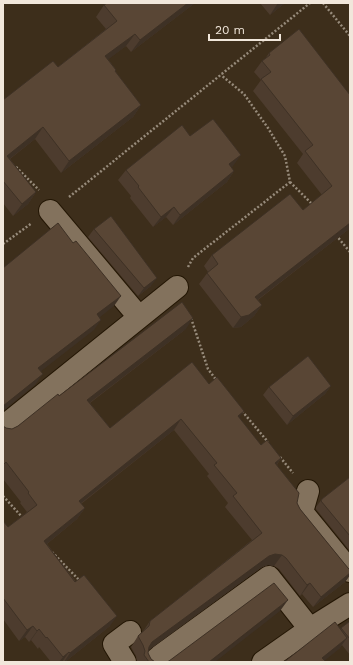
<svg xmlns="http://www.w3.org/2000/svg" width="353" height="665" font-family="'Work Sans',sans-serif">
<style>
.lines{fill:none;stroke-linecap:round;stroke-linejoin:round}
.minor-casing{stroke:#231604;stroke-width:24}
.path{stroke:#978b7b;stroke-width:2.5;stroke-dasharray:2 2;stroke-linecap:butt}
.minor{stroke:#83725d;stroke-width:22}
.wall{fill:#4d3c2e}
.shaded-wall{fill:#3e3125}
.building{fill:#594635;stroke:#3e3125}
</style>
<rect width="100%" height="100%" fill="#3d2e1b"/>
<g class="lines">
<defs>
<path id="minor" d="M50,211L139,317
M3,427L177,287
M308,491L302,512L350,571
M310,629L350,604
M125,662L114,644L130,632
M153,662L160,656L269,577L310,629L263,662"/>
</defs>
<use href="#minor" class="minor-casing"/>
<path class="path" d="M323,3L350,36
M16,167L39,190
M290,182L312,204
M69,197L310,3
M336,235L350,252
M3,244L32,223
M188,267L193,258L290,182L285,156L268,128L244,94L221,75
M191,318L208,369L217,381
M242,411L268,442
M280,457L293,473
M3,496L23,518
M52,552L81,582"/>
<use href="#minor" class="minor"/>
</g>
<path class="wall" d="M107,3H195L131,52L126,46L108,59L116,70L115,72L141,105L133,117L61,173L35,139L10,159L36,192L28,204L13,216L3,203V100L58,67L106,29L96,17L104,5Z
M260,3H285L270,15Z
M269,53L350,95V231L349,229L258,300L262,305L254,316L241,327L233,328L199,284L208,272L204,266L212,255L303,210L322,195L297,163L303,154L253,91L261,80L254,72L262,61L265,59Z
M190,136L233,166L231,167L234,171L227,182L173,225L166,217L153,227L130,198L131,196L118,180L126,170Z
M94,229L151,286L138,296L88,237Z
M186,329L90,403L110,428L209,384L239,418L261,445L281,458L277,465L300,509L348,568L350,570V575L345,582L313,607L302,594L300,596L279,569L274,566L268,565L262,567L148,650V653L151,659L155,662H137L136,656L131,647L138,636L142,633L150,621L252,540L225,507L228,503L207,476L209,474L174,430L81,504L85,508L77,519L47,544L110,626L65,662H51L39,647L38,649L31,640L29,642L25,637L19,641L3,619V521L8,527L27,512L20,503L21,502L3,479V426L6,428L12,429L18,426L59,396Z
M331,386L325,394L287,425L263,395L269,387Z
M350,477V551L316,509V507L322,499Z
M350,621V655L342,645L339,649L284,662L340,629Z"/>
<path class="shaded-wall" d="M188,3H195L131,52L140,40Z
M278,3H285L270,15Z
M135,34L126,46L97,68L105,56Z
M141,105L133,117L61,173L69,161Z
M43,127L35,139L3,164L7,156Z
M241,155L233,166L221,175L229,164Z
M234,171L227,182L173,225L180,215Z
M36,192L28,204L13,216L22,204Z
M174,207L166,217L153,227L161,217Z
M350,223V227L349,229L247,308L255,297Z
M157,278L151,286L138,296L144,288Z
M121,296L114,306L90,325L97,314Z
M262,305L254,316L241,327L233,328L241,317Z
M193,318L186,329L80,410L87,400Z
M101,320L94,330L31,379L38,368Z
M43,374L35,385L3,411V406Z
M331,386L325,394L287,425L293,416Z
M244,411L236,422L238,416Z
M181,419L174,430L71,511L79,501Z
M281,458L274,469L275,463Z
M85,508L77,519L37,552L44,541Z
M275,554L282,555L274,566L268,565L262,567L145,653L152,642L269,556Z
M350,573V575L345,582L313,607L321,597Z
M310,583L302,594L300,596L307,585Z
M288,600L280,611L215,662H209Z
M117,616L110,626L65,662H64L70,653Z
M33,626L25,637L19,641L27,630Z
M39,629L31,640L29,642L37,631Z
M347,638L339,649L323,662L322,658Z
M69,652L62,662H59L63,657Z"/>
<path class="building" d="M107,3H188L140,40L135,34L105,56L116,70L115,71L141,105L69,161L43,127L7,156L36,192L22,204L3,181V100L53,61L58,67L117,21L104,5Z
M299,29L350,95V223L255,297L262,305L249,315L241,317L207,273L218,264L212,255L290,194L303,210L332,186L305,151L313,145L261,79L271,72L262,61L270,55L269,53Z
M213,119L241,155L229,164L234,171L180,215L174,207L161,217L138,187L139,186L126,170L182,125L190,136Z
M111,216L157,278L144,288L94,229Z
M58,223L73,243L76,241L121,296L97,314L101,320L38,368L43,374L3,406V268Z
M182,302L193,318L87,400L110,428L192,362L209,384L217,377L244,411L238,416L261,445L267,440L281,458L275,463L299,493L297,503L300,509L348,568L350,570V573L321,597L310,583L307,585L286,558L282,555L275,554L269,556L152,642L149,647L148,653L151,659L155,662H149L144,655L145,651L143,645L138,636L149,626L150,621L262,533L233,496L237,493L214,465L217,463L181,419L79,501L85,508L44,541L75,582L84,575L117,616L70,653L69,652L63,657L47,637L46,638L39,629L37,631L33,626L27,630L3,598V521L8,527L37,505L28,493L29,492L6,462L3,465V426L6,428L12,429L18,426L58,394L59,396Z
M308,356L331,386L293,416L269,387Z
M350,477V536L321,501L322,499Z
M274,583L288,600L209,662H166L169,661Z
M350,621V639L341,628Z
M335,622L347,638L322,658L326,662H284Z"/>
<rect width="353" height="665" fill="none" stroke="#f1e7db" stroke-width="8"/>
<path d="M209 34v6h71v-6" fill="none" stroke="#f1e7db" stroke-width="2"/>
<text x="215" y="34" font-size="12" fill="#f1e7db" stroke="#3d2e1b" stroke-width="3" paint-order="stroke">20 m</text>
</svg>
